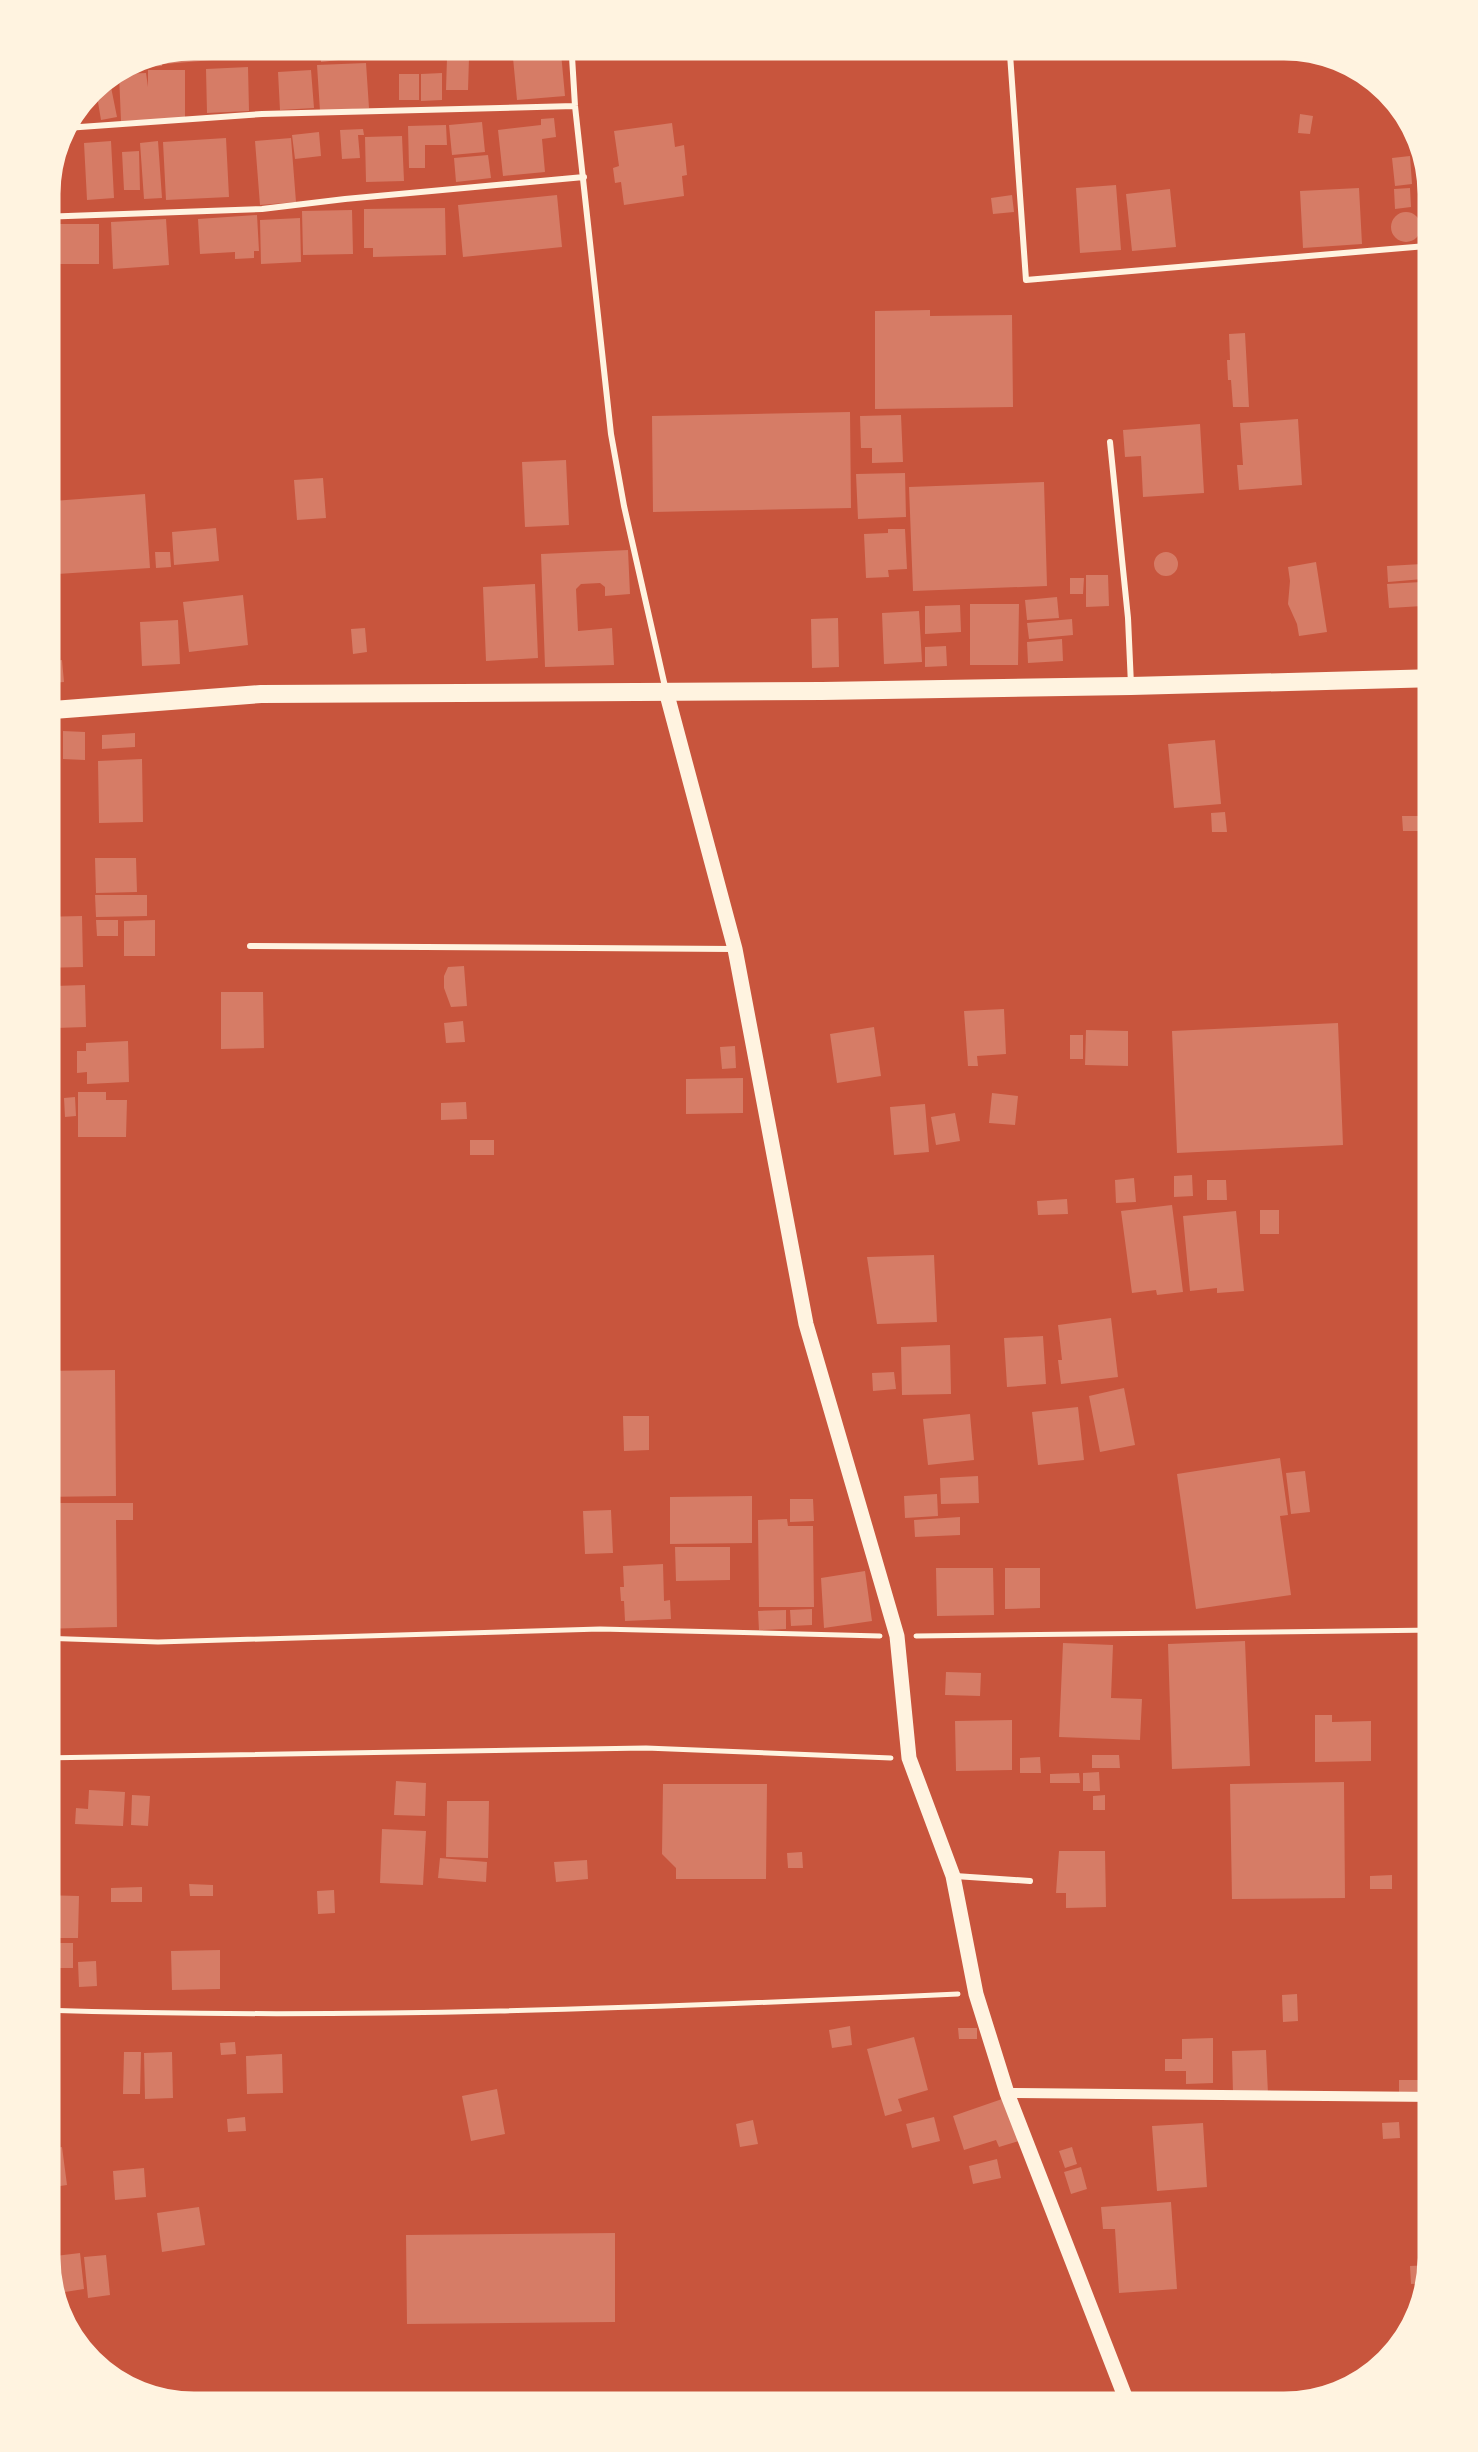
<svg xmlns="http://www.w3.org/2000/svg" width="1478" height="2452" font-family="'Exo 2',sans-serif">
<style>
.building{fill:#d67c66}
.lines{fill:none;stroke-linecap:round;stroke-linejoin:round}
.path{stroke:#fff3e0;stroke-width:5}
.service{stroke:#fff3e0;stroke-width:6}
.minor{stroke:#fff3e0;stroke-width:10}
.tertiary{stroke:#fff3e0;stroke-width:15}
.secondary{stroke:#fff3e0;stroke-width:18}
.rim{fill:none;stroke:#fff3e0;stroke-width:5}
</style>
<rect width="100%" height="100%" fill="#c8553d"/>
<path class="building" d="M194,40H212L213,60L164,64L163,53Z
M263,40H309L311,55L265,60Z
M318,40H363L365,57L321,62Z
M367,40H391L393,55L368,58Z
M396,40H418L419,54L398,56Z
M421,40H447L449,54L422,57Z
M450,40H483L484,52L451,55Z
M489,40H536V43L518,44L519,54L491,57Z
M162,53V66L127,68Z
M561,53L565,96L517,100L513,58Z
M447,58H469L468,90H446Z
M366,63L369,108L320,111L317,65Z
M248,67L249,111L207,113L206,69Z
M148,70H185V119L121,121L119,74L146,73L148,87Z
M311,70L314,108L280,110L278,72Z
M442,73V100L421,101V74Z
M399,74H419V100H399Z
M111,87L117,117L101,120L96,90Z
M1300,114L1313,116L1310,134L1298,133Z
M554,118L556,137L542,139L545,172L503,176L498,130L541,125V119Z
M482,122L485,152L452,155L449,125Z
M672,123L675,147L684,145L687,175L682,176L684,196L624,205L621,182L615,183L613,168L619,166L614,131Z
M446,125L447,145H425V168H409L408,126Z
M363,129L364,135H358L360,158L342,159L340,130Z
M319,132L321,156L295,159L292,135Z
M402,136L404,181L366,182L365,137Z
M226,138L229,197L166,200L163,142Z
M291,138L296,202L260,205L255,141Z
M111,141L114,198L87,200L84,143Z
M158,141L162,198L144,199L140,143Z
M139,151L140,190H124L122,152Z
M488,155L491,178L456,182L454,158Z
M1410,156L1412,184L1395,186L1392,158Z
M1116,185L1121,250L1080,253L1076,188Z
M1359,188L1362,244L1303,248L1300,191Z
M1410,188L1411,207L1395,209L1394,189Z
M1170,189L1176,247L1132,251L1126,194Z
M557,195L562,247L463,257L458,205Z
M1012,195L1014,212L993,214L991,198Z
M445,208L446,255L373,257V248H364V209Z
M352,210L353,254L303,255L302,211Z
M1391 227a15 15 0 1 1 30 0a15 15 0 1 1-30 0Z
M257,215L259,251H254V258L235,259V252L200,254L198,219Z
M300,218L301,262L261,264L260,220Z
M166,219L169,265L113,269L111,222Z
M46,224H99V264H46Z
M930,310V316L1012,315L1013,407L875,409V311Z
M1245,333L1249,407H1233L1231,380H1228L1227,360H1230L1229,334Z
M1419,345H1433V369H1419Z
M850,412L851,508L653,512L652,416Z
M901,415L903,462L872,463V448H861L860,416Z
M1298,419L1302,485L1239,490L1237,465H1243L1240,423Z
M1200,424L1204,493L1143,497L1141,456L1125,457L1123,430Z
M566,460L569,525L525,527L522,462Z
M905,473L906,517L858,519L856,474Z
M323,478L326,518L297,520L294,480Z
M1044,482L1047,586L913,591L909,487Z
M145,494L150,568L42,575L40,502Z
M216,528L219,561L174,565L172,532Z
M888,529H905L907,569L888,570L889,577L866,578L864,534L888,533Z
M628,550L630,594L605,596V587L600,583L581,584L576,589L578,631L612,628L614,665L545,667L541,554Z
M1154 564a12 12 0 1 1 24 0a12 12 0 1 1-24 0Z
M155,552H170L171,567L156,568Z
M1316,562L1327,632L1299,636L1297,624L1288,604L1290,581L1288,567Z
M1422,564L1423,579L1388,582L1387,566Z
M1086,575H1108L1109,606L1086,607Z
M1070,578H1084L1083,594H1070Z
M1438,581V603L1428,604L1426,582Z
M1421,582L1423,606L1389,608L1387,584Z
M535,584L538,658L486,661L483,587Z
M243,595L248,645L189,652L183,602Z
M1057,597L1059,618L1027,620L1025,600Z
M970,604H1019L1018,665H970Z
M960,605L961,632L925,634V606Z
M919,611L922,662L884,664L882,613Z
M838,618L839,667L812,668L811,619Z
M1072,619L1073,635L1029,639L1027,623Z
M178,620L180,664L142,666L140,622Z
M365,628L367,652L353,654L351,629Z
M1062,639L1063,661L1028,663L1027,642Z
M946,646L947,666L925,667V647Z
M62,660L64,682L50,683L47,662Z
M63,731L85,732V760L63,759Z
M135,733V747L102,749V735Z
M1215,740L1221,804L1174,808L1168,744Z
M142,759L143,822L99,823L98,761Z
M1225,812L1227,832H1212L1211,813Z
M1402,816H1429V831H1403Z
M40,843H52V858H40Z
M95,858H136L137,892L96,893Z
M95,895H147V916L96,917Z
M82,916L83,967L40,968V917Z
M96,920H118V936H97Z
M155,920V956H124V921Z
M464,966L467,1006L451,1007L444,988V976L448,967Z
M85,985L86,1027L56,1028L55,986Z
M221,992H263L264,1048L221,1049Z
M1004,1009L1006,1054L977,1056L978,1066H968L964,1011Z
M463,1021L465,1042L446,1043L444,1023Z
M1338,1023L1343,1145L1177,1153L1172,1031Z
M874,1027L881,1076L837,1083L830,1034Z
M1086,1030L1128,1031V1066L1085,1065Z
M1070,1035H1083V1059H1070Z
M128,1041L129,1082L87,1084V1072L77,1073V1051H86V1043Z
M735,1046L736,1068L722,1069L720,1047Z
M743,1078V1113L686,1114V1079Z
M78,1092H106V1100H127L126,1137H78Z
M992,1093L1018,1096L1015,1125L989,1123Z
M75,1097L76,1116L65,1117L64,1098Z
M466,1102L467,1119L441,1120V1103Z
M925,1104L929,1152L894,1155L890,1107Z
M955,1113L960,1141L936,1145L931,1117Z
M470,1140H494V1155H470Z
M1192,1175L1193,1196L1174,1197V1176Z
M1134,1178L1136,1202L1116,1203L1115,1180Z
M1207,1180H1226L1227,1200H1207Z
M1431,1192H1438V1218H1432Z
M1067,1199L1068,1214L1038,1215L1037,1201Z
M1172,1205L1183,1292L1157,1295L1156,1290L1132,1293L1121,1211Z
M1260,1210H1279V1234H1260Z
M1236,1211L1244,1291L1217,1293V1288L1190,1291L1183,1216Z
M1419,1221H1438V1234H1419Z
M934,1255L937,1322L877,1324L867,1257Z
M1111,1318L1118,1377L1061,1384L1058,1360H1062L1058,1325Z
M1043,1336L1046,1384L1007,1387L1004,1338Z
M950,1345L951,1394L902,1395L901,1347Z
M115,1370L116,1496L40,1497V1371Z
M894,1372L896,1389L873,1391L872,1373Z
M1124,1388L1135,1445L1100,1452L1089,1396Z
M1078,1407L1084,1460L1038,1465L1032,1412Z
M970,1414L974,1460L928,1465L923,1419Z
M623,1416H649V1450L624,1451Z
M1280,1458L1288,1515L1280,1516L1291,1595L1196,1609L1177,1474Z
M1305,1471L1310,1512L1291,1514L1286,1473Z
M978,1476L979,1503L941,1504L940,1478Z
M937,1494L938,1516L905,1518L904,1496Z
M752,1496V1543L670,1544V1497Z
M790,1499H813L814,1521L790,1522Z
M40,1503H133V1520H116L117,1627L40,1629Z
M611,1510L613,1553L585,1554L583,1511Z
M960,1517V1535L915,1537L914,1520Z
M787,1519L788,1526H813L814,1607H759L758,1520Z
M675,1547H730V1580L676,1581Z
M663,1564L664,1601L670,1600L671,1619L625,1621L624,1601H621L620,1587H624L623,1566Z
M936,1568H993L994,1615L937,1616Z
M1005,1568H1040V1608L1005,1609Z
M865,1571L872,1621L824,1628L821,1578Z
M812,1609V1625L791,1626L790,1610Z
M786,1610V1629L759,1630L758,1611Z
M1245,1641L1250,1766L1172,1769L1168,1644Z
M1063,1643L1113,1645L1111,1698L1142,1699L1140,1740L1059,1737Z
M946,1672L981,1673L980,1696L945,1695Z
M1315,1715H1332V1722L1371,1721V1761L1315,1762Z
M1012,1720V1770L956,1771L955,1721Z
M1092,1755H1119L1120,1768H1092Z
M1040,1757L1041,1773H1020V1758Z
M1099,1772L1100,1791H1083V1773Z
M1079,1773L1080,1783H1050V1774Z
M396,1781L426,1783L425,1816L394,1815Z
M1344,1782L1345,1898L1232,1899L1230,1784Z
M663,1784H767L766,1879H676V1868L662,1854Z
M89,1790L125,1792L123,1826L75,1824L76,1808L88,1809Z
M132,1795L150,1796L148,1826L131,1825Z
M1105,1795V1810H1093V1796Z
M447,1801H489L488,1858L446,1857Z
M382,1829L426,1831L423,1885L380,1883Z
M1059,1851H1105L1106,1907L1066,1908V1893H1056Z
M802,1852L803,1868H788L787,1853Z
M440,1858L487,1862L486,1882L438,1878Z
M587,1860L588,1879L556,1882L554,1862Z
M1392,1875V1889H1370V1876Z
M189,1884L213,1885V1896H190Z
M142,1887V1902H111V1888Z
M334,1890L335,1913L318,1914L317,1891Z
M40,1895L79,1896L78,1938H40Z
M57,1943H73V1968H57Z
M220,1950V1989L172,1990L171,1951Z
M96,1961L97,1986L79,1987L78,1962Z
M1297,1994L1298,2021L1283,2022L1282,1995Z
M850,2026L852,2045L832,2048L829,2030Z
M958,2028H977V2039H959Z
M914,2037L928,2090L898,2099L902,2111L885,2116L867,2049Z
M1213,2038V2083L1186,2084V2071H1165V2059H1182V2039Z
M235,2042L236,2054L221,2055L220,2043Z
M1266,2050L1268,2094H1233L1232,2051Z
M124,2052H141L140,2094H123Z
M172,2052L173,2098L145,2099L144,2053Z
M282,2054L283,2093L247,2094L246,2056Z
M1399,2080H1422V2093H1399Z
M497,2089L505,2134L471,2141L462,2096Z
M1005,2098L1019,2141L999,2147L996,2140L964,2150L953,2116Z
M245,2117L246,2131L228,2132L227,2119Z
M934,2117L940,2141L912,2148L906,2124Z
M753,2120L758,2144L740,2147L736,2124Z
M1399,2122L1400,2138L1383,2139L1382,2123Z
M1203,2123L1207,2187L1157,2191L1152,2126Z
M62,2147L67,2185L40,2189V2150Z
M1072,2147L1077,2164L1065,2168L1059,2151Z
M997,2159L1001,2178L973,2184L969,2166Z
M1081,2167L1087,2189L1071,2194L1064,2172Z
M144,2168L146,2197L115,2200L113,2171Z
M1171,2202L1177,2289L1119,2293L1115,2229H1103L1101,2207Z
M199,2207L205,2245L162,2252L157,2213Z
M615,2233V2322L407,2324L406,2235Z
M80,2253L84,2289L52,2294L47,2257Z
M106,2255L110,2295L88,2298L84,2257Z
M1430,2265L1431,2283L1411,2284L1410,2266Z
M759,2394L760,2412H729L728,2396Z"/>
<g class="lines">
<path class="path" d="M916,1636L1438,1630
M40,1638L158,1642L600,1629L880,1636
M40,1758L646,1748L891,1758
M40,2010C346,2020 653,2008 958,1994"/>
<path class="service" d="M571,40L575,106L611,434L624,506L666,691
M1009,40L1026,280L1438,245
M66,128L262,114L575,106
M40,217L262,209L345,199L584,177
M1110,442L1128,618L1131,685
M250,946L734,949
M955,1876L1030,1881"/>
<path class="minor" d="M1007,2093L1438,2097"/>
<path class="tertiary" d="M666,691L735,949L806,1324L897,1636L909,1758L953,1876L976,1994L1007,2093L1131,2412"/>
<path class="secondary" d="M40,711L261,694L822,691L1131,686L1438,678"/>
</g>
<path d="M0 0H1478V2452H0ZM194 58H1284A136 136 0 0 1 1420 194V2258A136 136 0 0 1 1284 2394H194A136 136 0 0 1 58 2258V194A136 136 0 0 1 194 58Z" fill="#fff3e0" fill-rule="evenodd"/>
<path class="rim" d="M194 58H1284A136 136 0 0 1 1420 194V2258A136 136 0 0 1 1284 2394H194A136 136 0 0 1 58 2258V194A136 136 0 0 1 194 58Z"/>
</svg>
